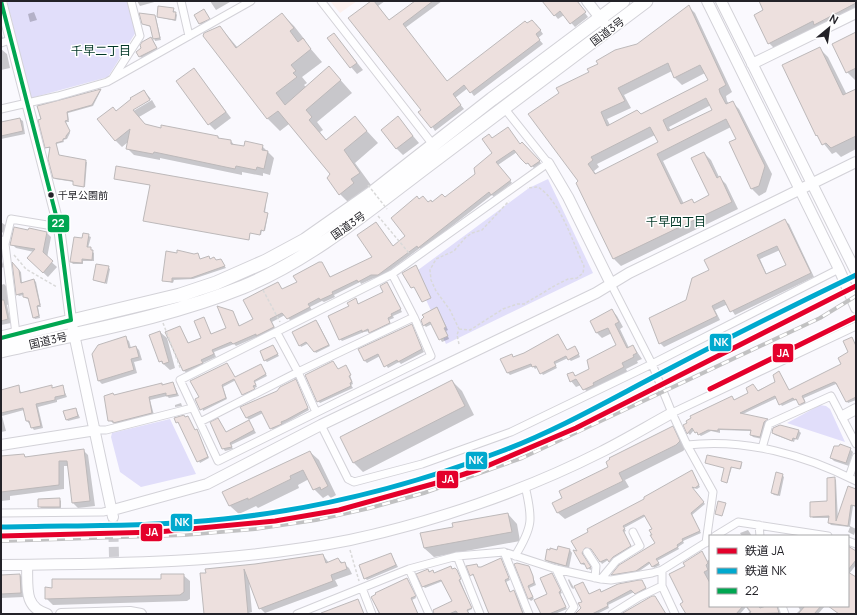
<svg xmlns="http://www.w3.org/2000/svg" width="857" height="615" font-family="Manrope,'Noto Sans JP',sans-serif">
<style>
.medical{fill:#fcf1ef}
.park{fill:#e1defa}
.shadow{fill:#0003;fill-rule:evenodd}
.building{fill:#ede0de;stroke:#bdb9ba;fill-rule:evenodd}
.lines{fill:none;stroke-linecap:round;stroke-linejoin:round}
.secondary-tunnel{stroke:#cfced3;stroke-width:10;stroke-dasharray:10 5;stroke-linecap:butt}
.street-casing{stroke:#d3d2d8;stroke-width:9}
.secondary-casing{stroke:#d3d2d8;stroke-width:12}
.highway-casing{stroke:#d3d2d8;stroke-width:15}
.path{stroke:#d9d9d9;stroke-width:1.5;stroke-dasharray:3 2;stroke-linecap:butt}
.street{stroke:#fefeff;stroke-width:7}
.secondary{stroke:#fefeff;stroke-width:10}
.highway{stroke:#fefeff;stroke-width:13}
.rail-casing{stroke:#c1c1c2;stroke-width:4}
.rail{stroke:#fff;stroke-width:2.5;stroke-dasharray:8;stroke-linecap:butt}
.path-bridge{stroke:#d9d9d9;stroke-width:1.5;stroke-dasharray:3 2;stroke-linecap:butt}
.bus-1-casing{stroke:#fff;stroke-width:7}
.bus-1{stroke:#00a651;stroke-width:4}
.rail-1-casing{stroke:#fff;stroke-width:8}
.rail-2-casing{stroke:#fff;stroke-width:8}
.rail-1{stroke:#e4002b;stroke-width:5}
.rail-2{stroke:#00a9ce;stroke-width:5}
.bus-dot{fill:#232228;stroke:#fff;stroke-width:1.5}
.labels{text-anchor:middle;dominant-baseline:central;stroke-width:3;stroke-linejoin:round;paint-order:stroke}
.bus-label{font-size:10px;fill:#232228;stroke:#fff;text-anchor:start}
.street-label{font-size:11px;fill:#232228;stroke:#fff}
.neighbourhood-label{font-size:12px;fill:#013626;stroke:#fff}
.line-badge{stroke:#fff;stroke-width:1.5}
.badge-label{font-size:11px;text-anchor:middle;font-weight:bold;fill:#fff}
</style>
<rect width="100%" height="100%" fill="#faf9fe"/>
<path class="medical" d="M330,1H357L340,13Z"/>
<path class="park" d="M7,1H127L136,32L108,77L31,98Z
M548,179L593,273L446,344L414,273L529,188Z
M820,405L826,406L830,409L845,442L787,423Z
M170,419L196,474L141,487L120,472L111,437L112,433Z"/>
<path class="shadow" d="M137,1H158L140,6Z
M210,1H240L230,2L216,10Z
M372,1H385L378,6L389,21L416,1H442L405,28L447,82L528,24H536L543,34L538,38L543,44L474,96L468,88L455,98L464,109L435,131L422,110Z
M543,1H576L588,17L575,27L564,15L558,19Z
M760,1H856V12L775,49L769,43L765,11Z
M689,7L695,13L732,92L726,96L727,101L729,104L732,102L739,109L772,174L766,192L759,196L752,189L730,143L737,139L731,127L663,161L684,204L691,200L695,203L711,196L704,153L711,160L719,177L726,184L738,209L621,266L614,259L577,183L580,182L590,72L638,45ZM672,71L675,78L682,85L705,73L709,81L641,115L610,125L607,119L631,108L624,95ZM711,105L713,110L671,131L669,127ZM655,135L659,143L596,174L594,171L599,167L597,164Z
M173,9L177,15L176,21L158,17Z
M34,12L37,20L30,22L28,14Z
M206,13L211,21L202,26L195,15Z
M282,14L294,26L305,40L304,41L322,62L302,77L307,83L304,85L306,87L329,67L352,93L317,122L323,130L320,132L327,141L355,118L378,143L355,163L371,185L362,192L366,196L352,206L340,194L331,174L289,124L280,131L268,119L204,36L220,27L238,48Z
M154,16L156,18L161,40L155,41L151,27L143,24Z
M1,31L3,39L1,41Z
M856,33V81L847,72Z
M334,34L363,70L357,74L351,67Z
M153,40L158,50L141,58L140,56Z
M819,48L828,57L847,95L856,90V149L841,157L836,152L832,154L817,135L783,66Z
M1,49L7,54L10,68L1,70Z
M194,69L231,118L215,130L209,124Z
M101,90L93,106L68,113L69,122H66L70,133L67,139L63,140L64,142L56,144L59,156L87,162L85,187L75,186L74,182L55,179L51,148H46L38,107Z
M144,91L151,99L133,109L130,113L152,100L156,107L139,117L146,126L218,137L220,139L231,141L235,146L244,147L262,146L274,158L270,175L263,173V176L242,172V175L160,158V160L134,155L127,148L128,142L122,147L115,140L116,112Z
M398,118L419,143L403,155L396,148Z
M20,119L23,121L25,134L1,139V122Z
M492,139L521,145L522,144L542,164L535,169L531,165L530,166L517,152L498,165L512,183L494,197L492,195L421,250L420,248L381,277L374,278L361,284L360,282L334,295L335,297L324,302L322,301L310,307L312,310L291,321L285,315L272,322L276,330L260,338L259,336L236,346L234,344L214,352L216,357L203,363L205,366L187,373L184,371L166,333L180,327L189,344L202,338L203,318L212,335L227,328L232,312L240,326L254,319L278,283L282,290L298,283L322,263L331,278L374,258L376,223L393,247L407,237L419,200L432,203L445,198L476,174L494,153Z
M116,179L267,194L265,213L268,214L265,231L262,230L261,235L250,233L249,240L151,185Z
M785,221L789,224L814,277L735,315L728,304L715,310L720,320L664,347L660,343L687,301L711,270ZM780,250L787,265L767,275L760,259Z
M1,222L5,225L4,233L1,232Z
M46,232L51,237L47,258L57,267L48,277L33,263L34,252L16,248L11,243Z
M84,234L91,237L88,248L94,253V261H83V264H73L71,262Z
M197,254L201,260L208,257L211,259L222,262L226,268L193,279L174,280L173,283L163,280Z
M1,258L4,267L1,268Z
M14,265L21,272L22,283L34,280L36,282L41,307H38L40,318L35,319L33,317L29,299L25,298L24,295L19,296L17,294Z
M108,267L110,269L107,284L94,280Z
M387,283L402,312L393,316L394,318L389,320L391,325L372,334L370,331L364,332L342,341L340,339L350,306L356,300L359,305L384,292Z
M4,284L8,288L10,304L7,305L11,323L1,325V285Z
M437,308L448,330L446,331L449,339L442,342L432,324L426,327L424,325Z
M612,310L617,316L623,327L620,329L629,348L633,346L642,359L637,361L638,363L626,369L628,373L589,394L581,385L576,387L571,381L573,373L576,376L591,369L618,346L612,333L602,338L597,333L591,321Z
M318,323L330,346L316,353L309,343L301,347L300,345Z
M412,326L424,352L401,364L399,362L388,368L380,356L367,363L364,360Z
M160,332L167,338L175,368L170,370L160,361Z
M558,335L567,351L577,349L580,357L571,361L568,358L555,364L557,368L543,375L538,367L535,369L533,366L510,375L508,373L502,360L511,355L514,358L524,353Z
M125,338L129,341L131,348L136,347L139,350L142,360L134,362L137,373L102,384L99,381L93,355Z
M851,338L856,345V400L848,403L836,384L804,398L806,404L802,406L798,401L795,400L782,406L777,398L743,414L769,422L762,439L753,437L751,435V431L720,430V433L711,431L701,436L694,430L690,435L688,433L684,426L732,397L735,401L776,382L779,372L789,391L842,365L849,352Z
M273,346L279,356L267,362L265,360Z
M333,362L338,370L348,369L353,384L351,385L353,388L320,403L318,401Z
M227,364L235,378L261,365L267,376L255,382L257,387L254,388L255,390L245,396L236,380L223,387L227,399L203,411L200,397Z
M295,380L309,410L273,430L263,413L249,420L247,418L242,408L277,392Z
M452,381L462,391L474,415L363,472L353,462Z
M173,383L179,396L169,398L167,396L150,400L154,415L117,425L109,420L115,396L161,384L163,385Z
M62,386L67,397L57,400V402L38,407L43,428L34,430L27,421L24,410L2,416L6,431L1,432V391L18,387L22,394L52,387L53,388Z
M181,403L182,406L175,407V405Z
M76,409L80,418L68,421L66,419Z
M187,417L195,431L198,432L209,458L200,463L180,423L179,424L175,419Z
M218,420L226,433L249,421L256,433L231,445L233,449L225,451L223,448Z
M780,426L799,431L801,433L798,440L795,439L794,442L775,435L773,433Z
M672,427L679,434L686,448L683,451L625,480L629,487L565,519L558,513L554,504Z
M836,446L850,449L853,452L849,466L834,461L831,458Z
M83,450L88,455L95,506L78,508L73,503L68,466H64V489L10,496V500L1,501V457L24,455L27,458Z
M310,452L319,460L336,495L331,498L328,495L323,498L314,489L309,479L298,485L299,488L258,508L256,506L239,514L230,506L223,492Z
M742,463L741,469L732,467L727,483L722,481L725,468Z
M692,471L700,487L697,489L691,487L705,504L692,515L701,533L683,541L684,543L678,547L679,549L657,561L660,565L654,568L651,563L638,572L614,576L612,575L656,544L653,529L646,516L624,528L626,531L624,532L632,548L611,563L608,560L602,564L593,550L586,549L583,555L592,569L590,570L586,564L583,565L582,564L578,553L646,499Z
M782,475L784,477L780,496L774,495L772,493Z
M834,478L836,480L838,520L856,490V507L853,506L850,526L856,529L854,535L848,532L850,527L831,525L829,523V518H813L811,516L828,502Z
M59,499L61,501V508H41L39,506Z
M508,514L517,524L520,541L434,557L424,548L454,527Z
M748,530L752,536H742L740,533Z
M559,548L570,550L572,553L569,568L548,562L546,560L550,551H558Z
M848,548L856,553V565L849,574L856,578V614H840L828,606H848Z
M702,552L707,561L710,559V606H754L755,608L759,606H780L779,608L781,614H751L746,607L740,614H686L681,604L684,603L686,567Z
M391,554L398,567L367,580L365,578Z
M323,555L329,563L338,559L349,568L352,574L335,580L338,586L265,613L260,608L249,581L252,612L245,614H205L207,573Z
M501,559L510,580L506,582L511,593L514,591L516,593L524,614H491L475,576L471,575L477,565L479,568Z
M515,564L528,567L530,569L536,585L529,588L534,599L531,601L529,599Z
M451,568L456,570L472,609L468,611L469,614H435L453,602L443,581L425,588L423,586L428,570L435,574Z
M20,575L24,579V597L1,598V576Z
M183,575L190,581V599L187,601L53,605L46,598L53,589L162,580Z
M553,576L562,593L560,594L567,609L555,614H538L541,612L549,595Z
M407,579L416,598L412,600L418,614H379L372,597Z
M569,579L574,588L583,583L590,595L599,590L601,592L642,581L647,590L637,595L634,592L608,605L609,608L597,614H581L583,602L576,587L573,589L571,587L568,580Z
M798,606H825L818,614H796L800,610Z"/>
<path class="building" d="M371,1H374L389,20L415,1H433L403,24L447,81L525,21L527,23L532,20L541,30L536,34L540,40L470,93L464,85L453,94L461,105L431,128L418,112L421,110L348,18Z
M542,1H577L586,12L570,24L560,11L554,16Z
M759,1H856V3L814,25L813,21L768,44L754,15L763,10Z
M689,5L726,85L719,89L720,93L726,104L733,101L765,166L759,186L751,189L729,142L736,139L726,119L657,154L681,204L692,199L694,203L709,195L691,158L704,152L717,178L720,176L732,202L613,259L576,183L578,181L528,114L559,93L556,88L589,72L587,69L598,64L596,61L615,50L637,44ZM668,63L674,78L700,65L708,80L641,114L637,110L607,126L601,112L625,101L618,88ZM706,98L712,110L668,131L663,120ZM650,127L658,142L595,174L588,164L593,160L591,157Z
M158,6L174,8L173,12H176L175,20L157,17Z
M204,9L210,19L199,24L194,15Z
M139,13L155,15L160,38L153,39L150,26L142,24Z
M282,13L294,28L290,31L298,42L303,38L311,49L291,65L296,71L293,73L297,77L276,93L285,105L329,66L341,80L306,110L312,117L309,120L326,140L355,116L367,131L344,150L360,173L351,179L354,183L339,195L327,178L330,174L278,111L267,119L203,36L204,33L220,26L236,48Z
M856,32V68L846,73L832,44Z
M334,33L357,63L350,68L327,38Z
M151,37L157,48L139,57L136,52L141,48L140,45L142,42Z
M820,47L843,95L856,89V136L831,148L826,143L822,145L817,135L816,136L782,65Z
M194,68L226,112L208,125L176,81Z
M101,89L92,105L67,112L68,120L65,121L70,131L66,136V138L63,139V141L56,143L59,155L86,160L84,187L73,185V181L53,178L48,159L50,147L45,148L38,120L41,119L37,106Z
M144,90L150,100L133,110L145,124L161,128V125L218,136V138L231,140V144L244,146L245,141L263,145L262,150L268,151L264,169L257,167L256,170L236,166L235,169L154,152L153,154L126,149L130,129L115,141L97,119L113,107L116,111L131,99L130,98Z
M398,116L413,136L396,149L381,130Z
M20,118L23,131L1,136V122Z
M508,127L520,144L522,142L540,161L531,167L528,163L526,164L521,159L514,150L496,162L511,180L491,195L489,192L418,248L417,246L378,275H371L358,282L357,280L332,292L333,294L320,300L319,298L308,304L310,307L287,319L282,313L270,319L274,327L256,336V334L233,344L231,342L212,350L214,354L201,360L203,363L183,371L165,332L180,326L188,343L201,338L194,321L204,317L211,334L226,328L217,306L233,311L239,326L253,319L243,300L268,287L278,282L282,289L297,282L293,276L319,262H322L330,277L372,257L357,235L376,222L393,246L405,236L391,218L417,196L419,199L423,196L428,202L431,200L432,202L442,194L445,197L475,174L474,168L492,153L482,139L489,134L492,138Z
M116,166L268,193L264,212L268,213L264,231L261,230L260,235L250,233L249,240L143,221L150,185L114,179Z
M785,219L811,273L730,312L724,300L712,306L717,316L659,344L649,318L686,300L692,278L709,270L704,260ZM777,246L786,265L766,274L757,255Z
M14,227L28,230L29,228L47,232L43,252L53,261L43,273L27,258L35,249L10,245Z
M83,233L89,234L87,247H91V250H93L92,260L82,259V263L70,262L74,237L82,238Z
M177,250L194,254L198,253L200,259L209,256L210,259L214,257L216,260L221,259L225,266L191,278H172V282L162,281L166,251L177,253Z
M12,262L19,270L21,283L34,279L40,305L37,306L39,316L33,318L28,298L23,297V293L16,295Z
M96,264L109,266L105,283L93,280Z
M416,265L431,298L422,302L414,287L411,288L402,273Z
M387,282L401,309L391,314L392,316L388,318L390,323L369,333L368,329L362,332V330L339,340L328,316L349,306L347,303L356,298L358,304L383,292L380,286Z
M1,300H4L8,319L1,321Z
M437,307L446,327L444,328L448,336L439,340L430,322L423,326L421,320L424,317L422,315Z
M612,309L619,322L615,324L627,348L633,345L637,353L633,355L634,357L622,363L624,367L593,383L594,385L583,390L576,379L570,382L567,374L573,372L575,376L589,369L587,360L616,345L608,328L596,333L590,321Z
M316,320L329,345L314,352L306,342L299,346L292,332Z
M412,324L422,349L398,362L397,360L384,367L378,354L364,361L358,349Z
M160,331L169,362L163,364L162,361L159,362L149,335Z
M558,334L567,350L575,346L579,354L568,360L566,356L554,362L556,366L540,374L536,366L532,367L531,364L507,373L500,359L512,354L513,357L524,353Z
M126,336L129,348L136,346L139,357L131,359L134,370L98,381L92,354L98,345Z
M852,337L856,346V397L846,402L836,383L834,382L802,396L805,402L799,405L796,399L794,400L793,398L779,405L775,396L740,413L768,419L764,422L760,437L750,435L751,430L718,429V431L708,430L698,435L697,432L695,433L692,428L687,434L683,425L687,423L686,421L691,418L690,416L732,396L734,400L748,393L746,388L753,384L758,391L771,384L775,382L773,375L779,371L789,390L841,364L838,358L848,352L843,341Z
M273,345L278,354L264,361L260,351Z
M333,361L338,369L346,365L351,375L349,376L352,382L350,383L351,386L317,402L305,375Z
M227,363L235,377L261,364L266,374L254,381L256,385L253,386L255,389L242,395L234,379L222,385L226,398L200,410L195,399L199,397L190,381Z
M296,379L308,408L286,420L281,422L282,424L270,429L261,411L246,418L240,407L277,391L280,387Z
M452,380L465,406L353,463L340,437Z
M173,382L177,394L166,396V393L149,397L152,413L113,423V421H108L104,396L113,393L114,395L162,383V385Z
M19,385L20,393L52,385V388L63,385L65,395L55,397V400L36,404L41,426L31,428L29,421H26L23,408L1,413V390Z
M76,408L78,416L66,420L63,411Z
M184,415L185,417L188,416L195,430L197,429L208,457L197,462L178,422L176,423L174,418Z
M218,418L226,432L249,420L254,430L230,443L232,447L222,449L210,422Z
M780,425L799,430L796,439L793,438L792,441L772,433L773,428Z
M673,426L680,441L676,445L619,473L623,481L557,513L552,503L562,498L559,491L608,467L606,462L610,459L609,458Z
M840,444L851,448L846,463L830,458L834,446H839Z
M84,449L90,501L72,503L67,461H59V485L1,492V456L24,454L25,457Z
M310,451L328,486L321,490L320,487L313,490L303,470L290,476L291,479L248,500V498L229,506L222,492Z
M707,455L742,462L740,469L731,467L727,483L721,481L724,468L705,463Z
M692,470L699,485L695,488L692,487L704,502L691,513L700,531L682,539L683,541L677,545L678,547L656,559L659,563L652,567L649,562L636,571L611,575L619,565L655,543L650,535H652L649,530L652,529L644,515L623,526L625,529L623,530L631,546L613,557L609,562L607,559L600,562L591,549L585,548L582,553L591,567L587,569L584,563L581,564L573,550L577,551L571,541L588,532L587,529L644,499V497Z
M776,472L783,474L778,495L771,493Z
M835,477L836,521L848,486L856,489V506L851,505L848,526L828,523L829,516L810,517V502L827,501V478Z
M60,498V507H38V499Z
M718,501L726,503L722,516L715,514Z
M508,513L512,532L424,548L420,533L453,527L452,523Z
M558,546L570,549L566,566L545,560L547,549L550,550V548L557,550Z
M848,546L856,551V560L848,570Z
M702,551L708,563L706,565L708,570L704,572L710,583V606H743L736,614H686L680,604L683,602L669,574L685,566L683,563Z
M391,553L396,565L364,579L359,565Z
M323,554L326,563L338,558L341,563L345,562L347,569L331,575L333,581L259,609L244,569L248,614H204L200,573H206L205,569L255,564Z
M501,558L509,578L505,580L510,592L514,590L523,614H489L473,574L470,576L466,566L477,564L478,567H481Z
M517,563L529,566L533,576L534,583L528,586L533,597L528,599L514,564Z
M451,566L452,569L455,568L457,570L461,579L459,580L472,608L467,610L469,614H458L456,611L449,614H434L433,610L452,601L441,580L422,587L416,574L428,569L429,572L433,570L434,573Z
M848,572L856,577V614H839L828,606H848Z
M552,573L561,591L559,592L566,607L549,614H541L534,600L547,594L540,578Z
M20,574L21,593L1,594V575Z
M161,574H184V592L180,595L45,599V587L52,588V579H161Z
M407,578L416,596L411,598L418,614H380L371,597L376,594L375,593Z
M639,580H642L646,588L635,594L631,590L607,603L608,606L592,614H575L581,608L578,603L582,602L574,586L583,582L589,594L600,589L601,592L618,584Z
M652,596H655L666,614H621Z
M358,599L364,614H321V613Z
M746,606H758L760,608L766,606H777L779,613L747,614L751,612Z
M805,606H821L814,614H798Z"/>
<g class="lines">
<path class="secondary-tunnel" d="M113,517L114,557"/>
<defs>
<path id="street" d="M181,1L189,36
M321,1L434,146
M1,43L10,40
M113,78L140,36L131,1
M1,109L58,96L107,82L251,1
M1,240L5,244L16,334
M5,244L11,219L59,227
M392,274L414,317L431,356L218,461L180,380L392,274L548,163L505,109
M611,284L652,364L672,413L687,445L713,492L706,543
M277,333L298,372L316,412
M672,413L856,326
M200,422L298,372L414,317
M321,425L348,479L354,482L422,464L511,432L652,364L839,269
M96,430H106L192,408
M687,445C745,438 805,455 856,481
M762,448L769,424L831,396L856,444
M849,477L856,457
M1,513L103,512L113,510
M759,525L760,536
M715,536L738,522L828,536
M848,541L856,544
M504,552L529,614
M587,552L596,566L595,578
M457,556L480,614
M515,556C533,527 533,519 525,486
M409,569L429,614
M556,569L574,607L569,614
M662,570V586L675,614
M601,579L616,561L640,546L633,532
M362,588L372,614
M782,606L785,614
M297,614L409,569L457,556L504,552L556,569L601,579L611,580L652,573L662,570L710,540
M612,614L639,597L662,586"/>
<path id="secondary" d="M1,1L59,227L71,320L113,517
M587,1L604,23
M707,1L839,269L856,308
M721,1L856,272
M752,64L856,13
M548,163L568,197L611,284
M843,416L856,409
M1,445L96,430
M113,510L207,484L321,425L596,293L629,273L856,162
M1,565C118,564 235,563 350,540C434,522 524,491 601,452C625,440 648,426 672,413
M27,565C28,586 23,607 47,614
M61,614L130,612L141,614"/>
<path id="highway" d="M1,338L180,295L216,283L266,261L305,240L372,193L492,99L623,1
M1,351C82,332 166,318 243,287C311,259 370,209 427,166C500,111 573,56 646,1"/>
</defs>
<use href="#street" class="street-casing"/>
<use href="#secondary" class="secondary-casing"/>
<use href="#highway" class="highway-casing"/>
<path class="path" d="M378,216L409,253
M14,255L26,269L57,287
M263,290L280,322
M163,323L181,370
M459,329L470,330L503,309L517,304H524L556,285L568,279L577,278L583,273L584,266C572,241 561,202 538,187L527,188
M459,344L457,335L459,329L450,310L436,291L431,280L430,270L436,259L454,251L465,238L472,233L482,230L509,201
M350,550L359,581"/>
<use href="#street" class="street"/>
<use href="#secondary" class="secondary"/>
<use href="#highway" class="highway"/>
<defs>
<path id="rail" d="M1,541L184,535L255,529L316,520L370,508L424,493L522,458L820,318L856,296"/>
</defs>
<use href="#rail" class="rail-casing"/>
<use href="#rail" class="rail"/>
<path class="path-bridge" d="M368,185L387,209"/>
<defs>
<path id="bus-1" d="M1,1L59,227L71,320L1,338"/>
</defs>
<use href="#bus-1" class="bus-1-casing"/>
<use href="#bus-1" class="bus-1"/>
<defs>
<path id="rail-1" d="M710,389L856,317
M1,536L158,532L275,521L339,510L440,482L480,469L576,428L856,286"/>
<path id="rail-2" d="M1,527C75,525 150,527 224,519C319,509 413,485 502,451C558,430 611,399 665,371C728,338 792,306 856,275"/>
</defs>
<use href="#rail-1" class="rail-1-casing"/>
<use href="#rail-2" class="rail-2-casing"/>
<use href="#rail-1" class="rail-1"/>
<use href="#rail-2" class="rail-2"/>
</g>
<circle class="bus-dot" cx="51" cy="195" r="3.5"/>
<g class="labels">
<g class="bus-label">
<text x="58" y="195">千早公園前</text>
</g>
<g class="street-label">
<text transform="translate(607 31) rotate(-37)">国道3号</text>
<text transform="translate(348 225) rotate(-35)">国道3号</text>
<text transform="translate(48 340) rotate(-13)">国道3号</text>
</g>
<g class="neighbourhood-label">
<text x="101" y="50">千早二丁目</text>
<text x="676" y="221">千早四丁目</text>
</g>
</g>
<g class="line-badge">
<rect x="47" y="214" width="23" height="19" rx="4" fill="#00a651"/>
<rect x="709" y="333" width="23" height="19" rx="4" fill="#00a9ce"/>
<rect x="772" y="343" width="22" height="20" rx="4" fill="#e4002b"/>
<rect x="465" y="451" width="23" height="19" rx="4" fill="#00a9ce"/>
<rect x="436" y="470" width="23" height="19" rx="4" fill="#e4002b"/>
<rect x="170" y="513" width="23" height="19" rx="4" fill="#00a9ce"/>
<rect x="140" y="523" width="23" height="19" rx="4" fill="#e4002b"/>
</g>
<g class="badge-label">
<text x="58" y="227">22</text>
<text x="721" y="346">NK</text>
<text x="783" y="357">JA</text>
<text x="476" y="464">NK</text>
<text x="448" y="483">JA</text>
<text x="182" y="526">NK</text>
<text x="152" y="536">JA</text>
</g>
<rect width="857" height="615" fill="none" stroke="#232228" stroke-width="4"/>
<rect x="709" y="535" width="140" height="72" fill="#ffffff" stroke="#a7a7a9"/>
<rect x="717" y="548" width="20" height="6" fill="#e4002b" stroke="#a7a7a9"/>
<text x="745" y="555" font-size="12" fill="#232228">鉄道 JA</text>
<rect x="717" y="568" width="20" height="6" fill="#00a9ce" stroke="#a7a7a9"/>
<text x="745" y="575" font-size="12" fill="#232228">鉄道 NK</text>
<rect x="717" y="588" width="20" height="6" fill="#00a651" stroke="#a7a7a9"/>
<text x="745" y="595" font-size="12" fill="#232228">22</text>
<g transform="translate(829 28) rotate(29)" stroke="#ffffff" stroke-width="3" paint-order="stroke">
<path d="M0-3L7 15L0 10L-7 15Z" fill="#232228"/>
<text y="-6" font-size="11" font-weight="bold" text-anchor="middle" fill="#232228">N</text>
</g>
</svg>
